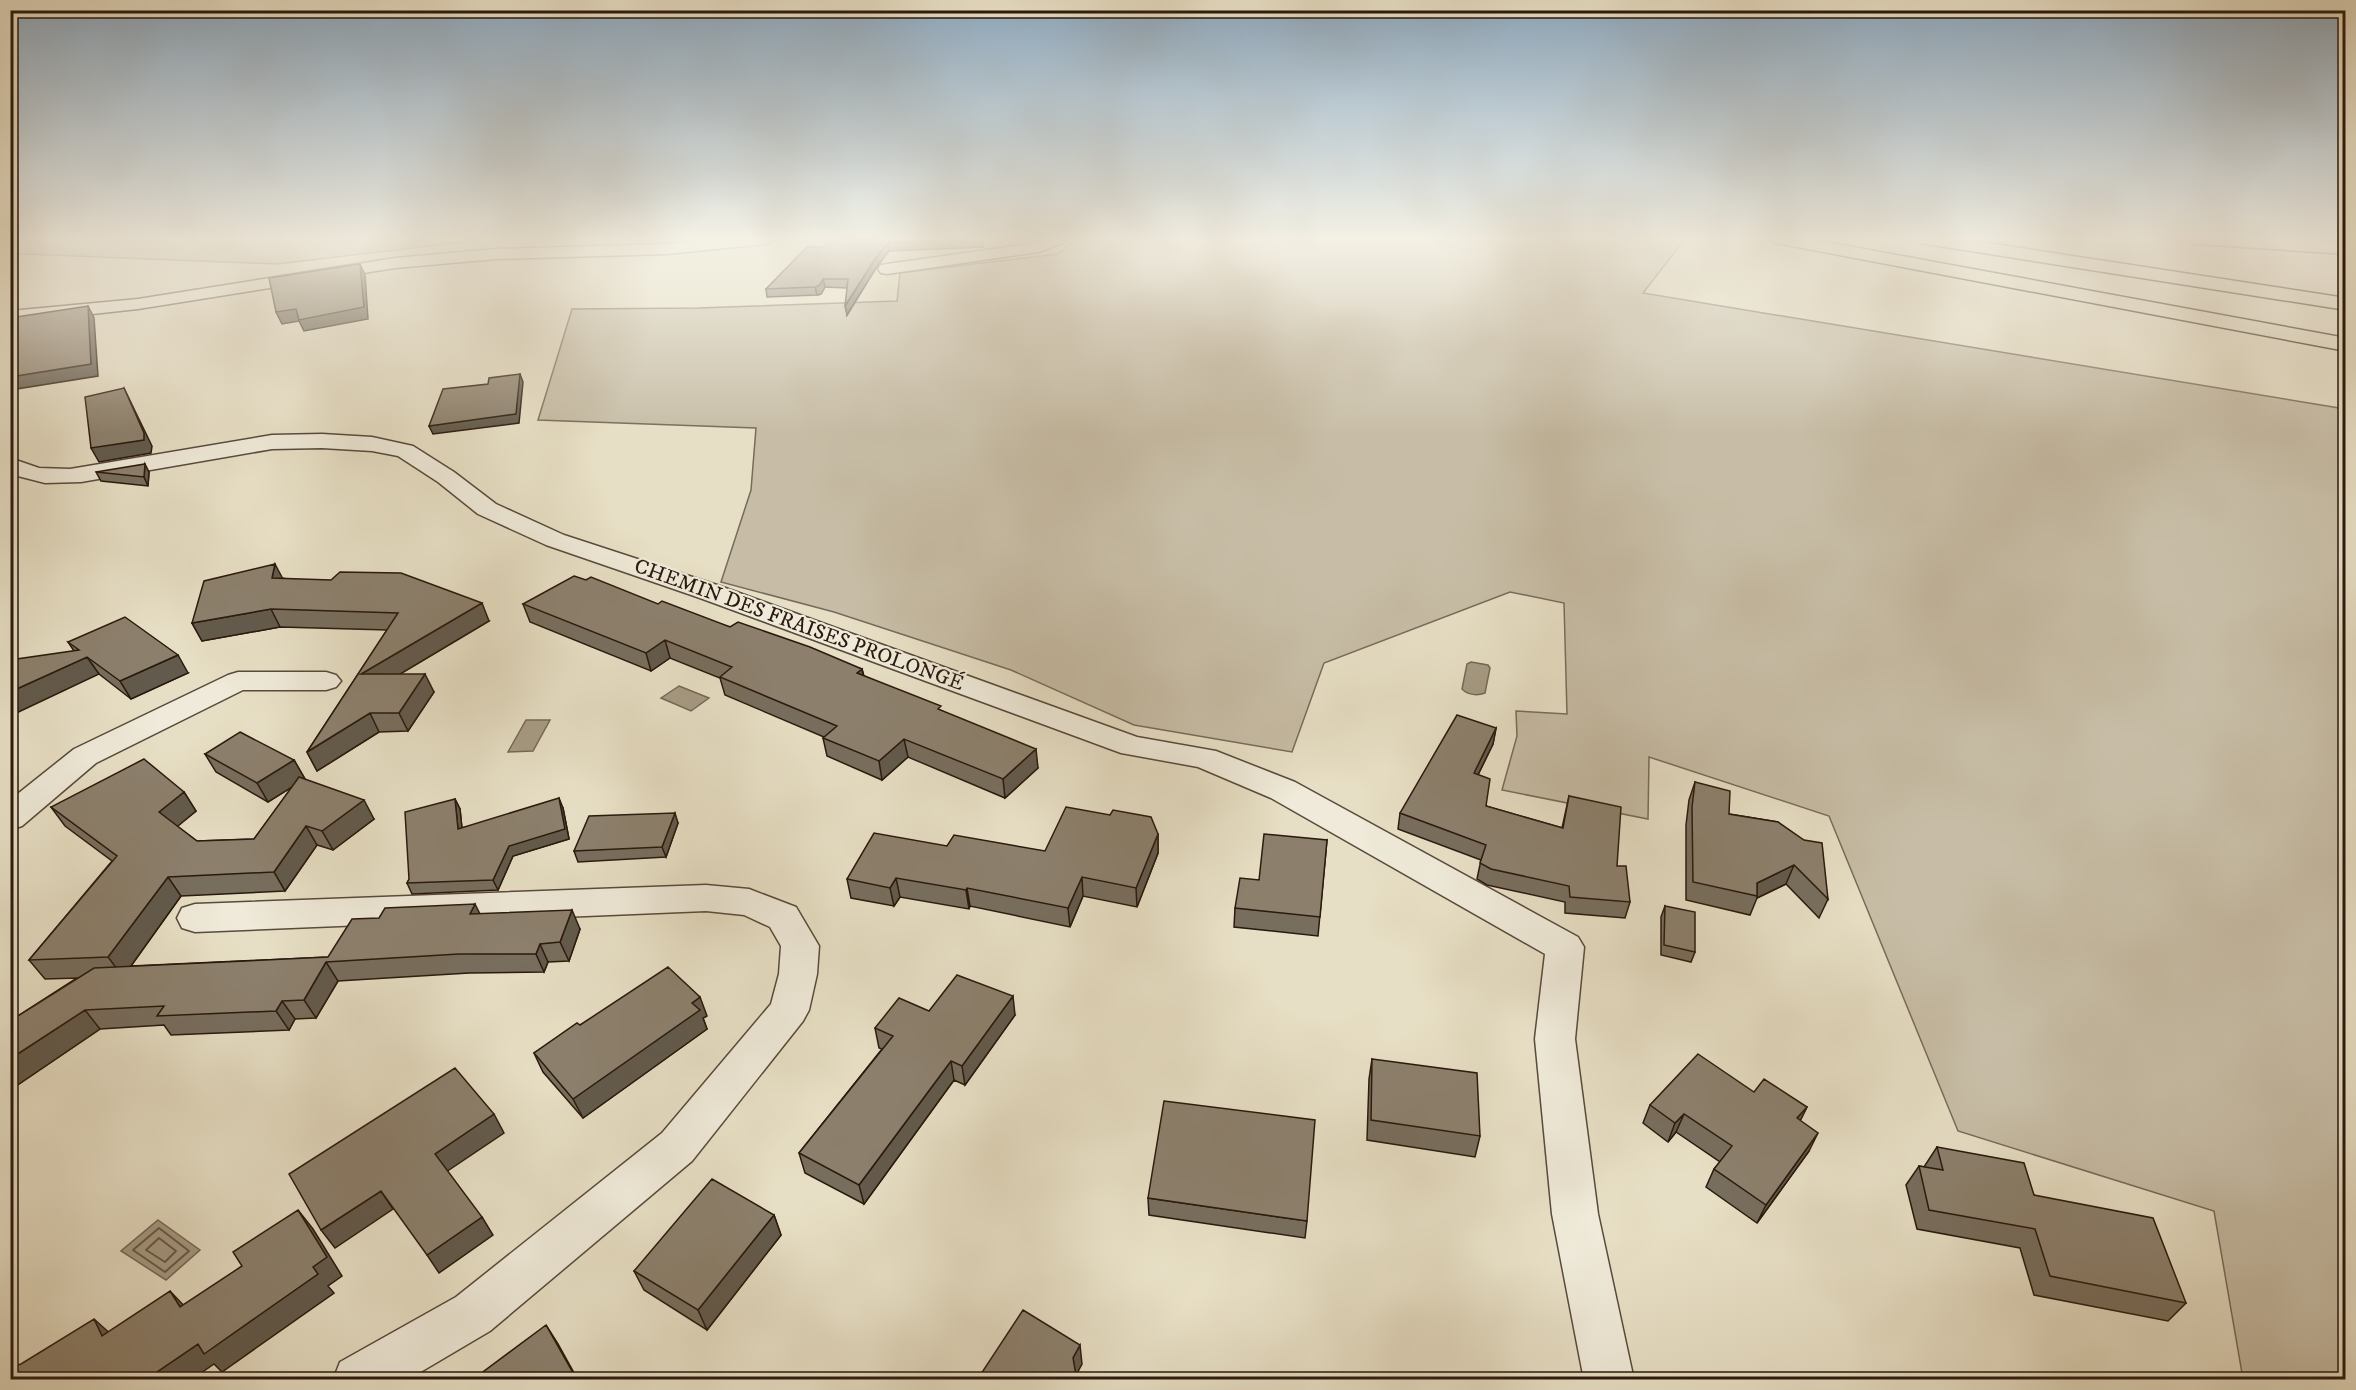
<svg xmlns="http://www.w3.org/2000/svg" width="2356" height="1390" font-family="'IM FELL DW Pica',serif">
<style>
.green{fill:#c7bda6;stroke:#786b5a;stroke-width:1.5}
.water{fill:#a79c86;stroke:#756856;stroke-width:1.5}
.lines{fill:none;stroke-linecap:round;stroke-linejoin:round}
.shore{stroke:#685a4a;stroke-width:2}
.minor-casing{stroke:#594a3b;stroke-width:3}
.motorway-casing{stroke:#2a190d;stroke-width:3}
.minor{fill:#efead9;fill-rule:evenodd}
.motorway{fill:#e7dfc5;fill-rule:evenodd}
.wall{fill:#786e5e;stroke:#2a190d;stroke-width:1.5}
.shaded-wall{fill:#625a4c;stroke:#2a190d;stroke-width:1.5}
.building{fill:#8c806d;stroke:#2a190d;stroke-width:1.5}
.labels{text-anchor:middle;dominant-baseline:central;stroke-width:4.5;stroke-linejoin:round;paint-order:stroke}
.street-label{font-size:21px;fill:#2a190d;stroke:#efead9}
</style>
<rect width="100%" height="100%" fill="#e7dfc5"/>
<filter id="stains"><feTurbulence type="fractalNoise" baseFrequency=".00333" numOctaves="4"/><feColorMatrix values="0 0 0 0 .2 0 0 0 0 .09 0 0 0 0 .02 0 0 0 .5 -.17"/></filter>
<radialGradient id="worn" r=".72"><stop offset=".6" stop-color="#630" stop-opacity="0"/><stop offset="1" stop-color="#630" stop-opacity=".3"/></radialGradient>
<path class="green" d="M11,239H488L277,264L24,254L11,255Z
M1076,239H1685L1643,293L2345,409V1379H2243L2214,1211L1958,1131L1829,816L1649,757L1648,819L1502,790L1517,736L1516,711L1567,714L1564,603L1510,592L1324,663L1292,752L1134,725L1011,670L834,612L721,582L751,490L756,428L538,420L572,309L698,308L897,301L900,273L1058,254Z"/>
<path class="water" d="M1471,662L1488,665L1490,668L1485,693C1477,696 1468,695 1462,689L1467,664Z
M679,686L709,698L691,711L661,698Z
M526,720H550L533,751L508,752Z
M158,1220L200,1250L166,1280L121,1251Z"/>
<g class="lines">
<path class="shore" d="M159,1228L189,1251L165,1272L133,1250Z
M159,1238L176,1251L165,1262L146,1250Z"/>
<defs>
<path id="minor" d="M717,239H775L767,244L667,254L496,259L395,268L138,309L10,323V311L138,299L395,258L496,249L667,244Z
M1044,239H1067L1065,242L1039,252L887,274L881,273L878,269L881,265L887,264L1036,243Z
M322,434L372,437L413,446L454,472L496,504L564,535L720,586L1137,737L1216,751L1295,782L1578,937L1584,947L1575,1039L1598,1214L1634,1380H1584L1552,1214L1535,1039L1545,954L1271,798L1198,767L1121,753L700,598L546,545L478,514L438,482L398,456L372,451L322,448L272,449L81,482L45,483L10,474V458L39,468L70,469L272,435Z
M238,672H326L336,675L341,681L336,687L326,690H243L96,763L22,826L10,830V800L74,749L228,675Z
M706,885L749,889L796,907L819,946L817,974L809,1010L803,1021L692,1161L490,1331L407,1380H333L340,1362L456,1297L662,1133L771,1004L779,974L781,946L770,927L744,915L706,911L195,932L182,928L177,918L182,908L195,904Z"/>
<path id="motorway" d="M1772,239H1810L2346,338V351L1781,244L1775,243Z
M1917,239H1962L2346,298V310L1926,244L1920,243Z
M2189,239H2280L2346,243V254L2198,244L2192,243Z"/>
</defs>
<use href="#minor" class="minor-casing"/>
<use href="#motorway" class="motorway-casing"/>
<use href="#minor" class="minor"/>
<use href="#motorway" class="motorway"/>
</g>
<path class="wall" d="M828,239H982L983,247L889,251L876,268L847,315V288L825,287L821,294L817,295L767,297L766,289L823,247Z
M96,472H149L148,486L101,481Z
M282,578L489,621L400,674L434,692L408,731L379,732L317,771L307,752L387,630L280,627L202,641L192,623Z
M523,604H658L862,669L864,676L942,711L1038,768L1005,798L908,757L882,780L827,756L823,738L824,737L725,695L720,678L670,658L651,671L530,622Z
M68,642L188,673L131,699L99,674L74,651Z
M1496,728L1493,744L1478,775L1486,806L1562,828L1569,796L1617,866L1630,902L1625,918L1565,913V902L1487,885L1477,879L1481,860L1398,829L1400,813Z
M205,754L294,760L305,779H304L374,819L333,850L317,845L285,891L181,896L131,966L328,957L480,914L580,929L569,961L548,962L544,972L469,973L338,981L316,1018L295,1019L289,1030L171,1035L164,1025L100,1029L10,1090V1021L77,978L45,979L29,960L112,861L65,826L51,807L184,792L196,811L177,826L197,841L254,839L293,786L268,802L216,772Z
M1695,782L1729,814L1778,822L1828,899L1819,918L1786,884L1757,898L1750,915L1686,900V825L1689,800Z
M455,799L460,809L462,828L563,808L569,839L513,856L498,890L412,894L407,883Z
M678,823L666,857L578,862L574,851Z
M1158,834V853L1137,907L1083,896L1070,927L970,906L969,909L900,897L894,906L851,898L847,879L947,846L1045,851Z
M1327,840L1318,936L1234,927L1235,908L1259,880Z
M1665,906L1695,952L1691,962L1661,955V917Z
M929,1011L1015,1015L965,1085L954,1080L864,1204L805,1173L799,1153L882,1049L879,1048L875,1028Z
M707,1016L703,1018L707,1029L583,1118L543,1072L534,1053L580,1025Z
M1372,1059L1480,1136L1475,1157L1367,1140L1369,1079Z
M1754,1092L1807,1107L1800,1121L1809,1151L1757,1223L1706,1187L1714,1169L1720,1162L1676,1132L1668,1142L1643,1123L1650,1105Z
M1937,1147L2034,1195L2186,1303L2168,1321L2034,1295L2020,1248L1917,1229L1906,1185L1919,1166L1924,1167Z
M1148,1198L1307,1221L1305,1238L1149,1215Z
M774,1215L781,1235L707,1330L644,1290L634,1271Z"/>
<path class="shaded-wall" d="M888,243L889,251L876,268L847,315L845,306L875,259Z
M360,264L365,275L368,319L304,331L299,321L282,324L276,312Z
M823,279L825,287L821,294L817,295L815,287Z
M88,306L94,318L98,376L10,390V377Z
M520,374L523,382L519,423L433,434L429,426Z
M124,388L152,446L151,453L99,462L91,448Z
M145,464L149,472L148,486L144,477Z
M275,564L284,581L272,578Z
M482,603L489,621L370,692L361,674Z
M271,609L280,627L202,641L192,623Z
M665,640L670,658L651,671L646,653Z
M178,655L188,673L131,699L120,681Z
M87,657L99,674L10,716V692Z
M862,669L866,687L857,673Z
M425,674L434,692L408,731L399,713Z
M370,713L379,732L317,771L307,752Z
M1496,728L1493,744L1471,789L1474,773Z
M904,739L908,757L882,780L879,761Z
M1036,749L1038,768L1005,798L1003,779Z
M294,760L305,779L268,802L257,783Z
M184,792L196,811L172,831L159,812Z
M559,798L563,808L569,839L513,856L498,890L493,880L509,846Z
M455,799L460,809L463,839L458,829Z
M364,800L374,819L333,850L322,831Z
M675,813L678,823L666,857L662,847Z
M306,826L317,845L285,891L274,872Z
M1158,834V853L1137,907L1136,888Z
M1794,865L1786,884L1757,898V883Z
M168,877L181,896L123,977L108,957Z
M1082,877L1083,896L1070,927L1068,908Z
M896,878L900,897L894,906L890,888Z
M967,888L970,906L969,909L966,890Z
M475,904L484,922L470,914Z
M572,910L580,929L569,961L560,942Z
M540,944L548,962L544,972L536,954Z
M326,962L338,981L316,1018L304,1000Z
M1013,996L1015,1015L965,1085L962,1066Z
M700,997L707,1016L703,1018L707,1029L583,1118L573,1099Z
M282,1001L295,1019L289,1030L276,1011Z
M85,1010L100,1029L10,1090V1059Z
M951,1061L954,1080L864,1204L859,1185Z
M1807,1107L1798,1125L1797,1118Z
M494,1114L504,1133L446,1172L435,1154Z
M1684,1114L1676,1132L1668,1142L1675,1123Z
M1818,1133L1809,1151L1757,1223L1766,1205Z
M381,1191L393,1209L335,1248L321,1230Z
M298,1210L313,1229L342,1276L328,1286L334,1293L222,1372L214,1364L191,1380H145L313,1267Z
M774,1215L781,1235L707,1330L698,1310Z
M482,1217L493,1235L439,1273L427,1255Z
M170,1291L188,1310L180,1307Z
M94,1319L114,1337L102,1336Z
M546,1325L558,1344L578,1380H577Z
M1080,1345L1082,1364L1075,1377L1073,1358Z"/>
<path class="building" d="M828,239H982L888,243L875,259L845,306L848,279H823L820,285L815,287L766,289L807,247H823Z
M360,264L364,307L299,320L296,309L276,312L269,278Z
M88,306L91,364L10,377V318Z
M520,374L516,414L429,426L443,389L488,384L489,378Z
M124,388L144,433V440L91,448L85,397Z
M145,464L144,477L96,472Z
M275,564L272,578L331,580L340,572L401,573L482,603L361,674H425L399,713H370L307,752L398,613L271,609L192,623L204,581Z
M574,576L586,580L591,577L658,604L662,601L730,627L738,622L810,647L862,669L857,673L941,706L938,709L1036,749L1003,779L904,739L879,761L823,738L837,726L720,677L732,667L665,640L646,653L523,604Z
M125,617L178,655L120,681L87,657L10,692V660L79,650L68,642Z
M1457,715L1496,728L1474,773L1490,779L1486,806L1563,828L1569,796L1621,807L1617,866H1626L1630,902L1570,897L1569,886L1491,869L1480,863L1486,845L1400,813Z
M240,732L294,760L257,783L205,754Z
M144,759L184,792L159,812L197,841L254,839L299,777L364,800L322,831L306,826L274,872L168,877L108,957L29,960L117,856L51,807Z
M1695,782L1730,791L1729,814L1778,822L1804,840L1822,843L1828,899L1794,865L1757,883V896L1693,882L1692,807Z
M559,798L565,829L509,846L493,880L407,883L409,879L405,812L455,799L458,829Z
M1066,807L1110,815L1113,810L1151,817L1158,834L1136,888L1082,877L1068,908L967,888L966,890L896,878L890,888L847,879L874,833L947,846L954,835L1045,851Z
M675,813L662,847L574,851L589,816Z
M1264,834L1327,840L1320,917L1235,908L1240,878L1259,880Z
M475,904L470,914L572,910L560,942L540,944L536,954H459L326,962L304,1000L282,1001L276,1011L157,1016L164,1006L85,1010L10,1059V1021L94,968L328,957L352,919L379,918L385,908Z
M1665,906L1695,912V952L1664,945Z
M668,967L700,997L692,1003L700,1010L573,1099L534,1053L577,1023L580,1025Z
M957,975L1013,996L962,1066L951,1061L859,1185L799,1153L893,1036L875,1028L899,998L929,1011Z
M1698,1054L1754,1092L1764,1079L1807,1107L1797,1118L1818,1133L1766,1205L1714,1169L1732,1146L1684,1114L1675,1123L1650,1105Z
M1372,1059L1477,1073L1480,1136L1371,1120Z
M455,1068L494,1114L435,1154L482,1217L427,1255L381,1191L321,1230L289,1174Z
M1164,1101L1315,1120L1307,1221L1148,1198Z
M1937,1147L2024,1163L2034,1195L2153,1218L2186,1303L2050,1276L2035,1229L1929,1210L1919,1166L1943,1170Z
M712,1179L774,1215L698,1310L634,1271Z
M298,1210L327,1257L313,1267L318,1274L204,1354L198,1344L145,1380H10V1367L21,1364L94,1319L102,1336L170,1291L180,1307L242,1266L233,1252Z
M1023,1310L1080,1345L1073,1358L1076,1375L1074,1380H977Z
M546,1325L577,1380H472Z"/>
<linearGradient id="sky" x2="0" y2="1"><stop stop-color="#8eaac1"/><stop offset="0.55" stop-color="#f4f1e5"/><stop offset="1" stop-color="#f4f1e5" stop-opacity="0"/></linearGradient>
<rect width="2356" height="434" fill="url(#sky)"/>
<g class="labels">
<g class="street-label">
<text transform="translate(799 625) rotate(20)">CHEMIN DES FRAISES PROLONGÉ</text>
</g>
</g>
<rect width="2356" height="1390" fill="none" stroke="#e7dfc5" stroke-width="36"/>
<rect x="12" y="12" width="2332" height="1366" fill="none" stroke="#2a190d" stroke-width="3"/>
<rect x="18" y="18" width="2320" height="1354" fill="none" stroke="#2a190d" stroke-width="1.5"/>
<rect width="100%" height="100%" filter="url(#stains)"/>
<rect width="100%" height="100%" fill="url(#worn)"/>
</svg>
